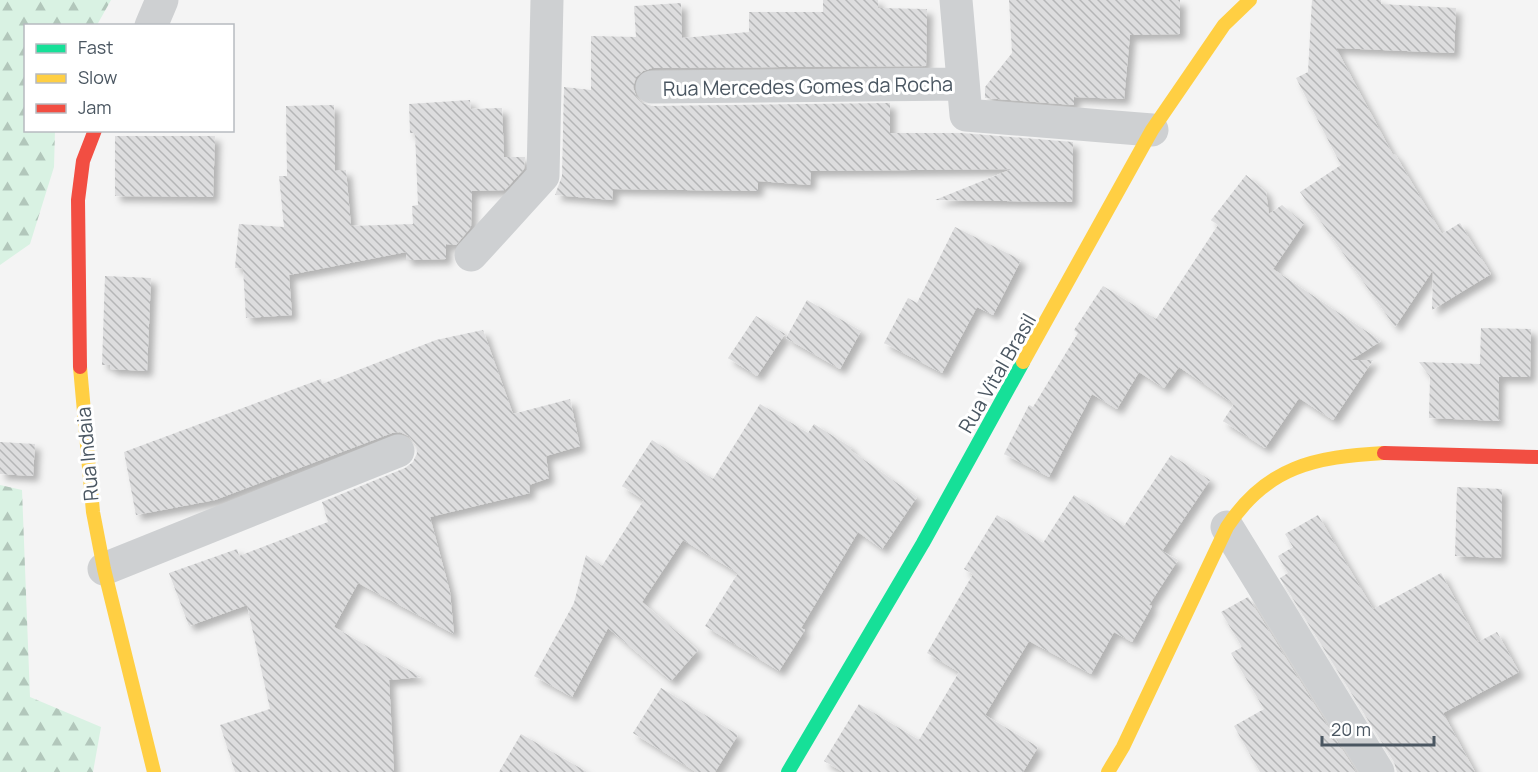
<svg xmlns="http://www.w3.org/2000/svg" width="1538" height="772" font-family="Manrope,sans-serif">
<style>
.forest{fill:url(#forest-firs)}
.building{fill:url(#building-back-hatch);filter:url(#shadow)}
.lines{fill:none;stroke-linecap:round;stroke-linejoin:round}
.street{stroke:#ced0d2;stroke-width:33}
.fast{stroke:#16e098;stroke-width:14}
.slow{stroke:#ffcf43;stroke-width:14}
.jam{stroke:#f24e42;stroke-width:14}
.labels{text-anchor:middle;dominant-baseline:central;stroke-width:6;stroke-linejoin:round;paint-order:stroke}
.street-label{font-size:20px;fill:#4a5661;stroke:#fff}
</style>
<defs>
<pattern id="forest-firs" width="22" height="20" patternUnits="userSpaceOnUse" patternTransform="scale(1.5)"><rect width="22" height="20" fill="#d9f2e3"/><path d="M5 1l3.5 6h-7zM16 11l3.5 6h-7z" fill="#b2c7bb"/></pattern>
<pattern id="building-back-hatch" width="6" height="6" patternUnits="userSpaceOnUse" patternTransform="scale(1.5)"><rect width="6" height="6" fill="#ddddde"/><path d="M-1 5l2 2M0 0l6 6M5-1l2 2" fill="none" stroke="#b5b6b7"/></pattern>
<filter id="shadow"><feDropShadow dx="5.5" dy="5.5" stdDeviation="3" flood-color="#0004"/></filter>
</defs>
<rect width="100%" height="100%" fill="#f4f4f4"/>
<path class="forest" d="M0,0H111L97,25L26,26V130L55,131L54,167L30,244L0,265Z
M0,485L22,490L30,697L101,727L93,772H0Z"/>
<path class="building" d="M823,0H878V8L927,9L926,66L652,68L643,71L636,77L633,87L636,96L642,103L652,106L890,103V133H962L1073,142L1072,202L935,200L1012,169L811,171L810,185L758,181V191L613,189L612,200L555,195L562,176L564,87L591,90V36L636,37L634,6L681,3L682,38L749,32V12H823Z
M1009,0H1180V34L1130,35L1124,99L1074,97V105L985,98V87L1012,53Z
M1312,0H1381V4L1456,8L1454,53L1336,48L1393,155L1395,154L1442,234L1460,223L1491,274L1432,310L1433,270L1395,327L1300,192L1341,165L1296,78L1308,72Z
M470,100L471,109L502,108L504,157H525L524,169L505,190L472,191L471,227L456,245L446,244V259L406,260V252L289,275L292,315L246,318L243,268H235L239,224L284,227L279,176H287L286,106L334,105L335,171L346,170L351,226L413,224L412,206L418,205L415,133H410L409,104Z
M115,136H215L213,197L115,196Z
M1246,175L1266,192L1269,214L1282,205L1304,223L1273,269L1381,341L1351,360H1373L1333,420L1299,398L1265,448L1223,421L1234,404L1179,367L1164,388L1139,372L1117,409L1092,394L1049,477L1004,454L1029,405L1033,407L1078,333L1074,330L1103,286L1156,319L1218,225L1211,220Z
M955,227L1021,260L993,315L977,307L942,373L884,343L908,298L917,303Z
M105,276L151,278L147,371L110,369V365H102Z
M807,300L861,331L840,369L786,338Z
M756,316L785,334L757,376L728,358Z
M1481,328L1531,329L1530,377H1499L1498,419L1501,421L1429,418L1430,377L1419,362L1480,364Z
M483,330L513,414L570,399L580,446L546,456L549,478L529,485L530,493L430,517L450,592L454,634L358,583L334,627L421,677L389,680L394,772H235L220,725L270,709L247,605L189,626L169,573L237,549L239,556L328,522L322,502L405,468L413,462L417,453L416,445L409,436L400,432L392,433L215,500L136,515L124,452L321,379L322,384L436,340Z
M760,404L808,433L814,424L852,448L850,450L917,497L882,549L858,532L801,628L805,630L779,671L705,626L738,573L683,540L642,602L698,650L671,681L608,628L572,697L534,676L574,603L586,555L602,566L644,500L622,486L652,440L713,479Z
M0,442L35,444L33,476L0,474Z
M1171,455L1210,480L1162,551L1178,560L1149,605L1152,606L1132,642L1114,632L1091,674L1029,641L985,715L1038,747L1023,772H843L824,761L859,704L919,740L959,672L927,653L973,574L964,569L997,515L1043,543L1074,495L1124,526Z
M1457,487L1502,489L1501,558L1455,556Z
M1318,515L1373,609L1441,573L1478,642L1497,632L1519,672L1443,713L1475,772H1397L1394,762L1280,578L1288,573L1278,556L1293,547L1285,534Z
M1248,597L1356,772H1260L1234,726L1264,709L1231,653L1242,647L1221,612Z
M661,688L738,735L715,772H696L633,733Z
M521,734L587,772H499Z"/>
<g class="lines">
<path class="street" d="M956,0L966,115L1152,130
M151,26L162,0
M652,87L963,84
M471,255L543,176L547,0
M1227,527L1378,772
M104,569L398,451"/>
<path class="fast" d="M788,772L923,543L1023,362"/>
<path class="slow" d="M1023,362L1152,130L1224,25L1250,0
M80,367L93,512L104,569L154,772
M1108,772L1123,747L1227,527C1267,466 1315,457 1384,453"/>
<path class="jam" d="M80,367L78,200L83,161L95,130
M1384,453L1538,457"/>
</g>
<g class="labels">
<g class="street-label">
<text transform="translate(808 86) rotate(-1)">Rua Mercedes Gomes da Rocha</text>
<text transform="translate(997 373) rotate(-60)">Rua Vital Brasil</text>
<text transform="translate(87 454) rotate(-95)">Rua Indaia</text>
</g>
</g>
<rect x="24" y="24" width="210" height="108" fill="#ffffff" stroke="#b7bbc0" stroke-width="1.5"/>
<rect x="36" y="44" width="30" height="9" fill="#16e098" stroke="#b7bbc0" stroke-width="1.5"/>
<text x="78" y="54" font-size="18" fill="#4a5661">Fast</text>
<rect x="36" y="74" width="30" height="9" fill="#ffcf43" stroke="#b7bbc0" stroke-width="1.5"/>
<text x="78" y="84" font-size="18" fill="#4a5661">Slow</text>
<rect x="36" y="104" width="30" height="9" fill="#f24e42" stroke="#b7bbc0" stroke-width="1.5"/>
<text x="78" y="114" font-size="18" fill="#4a5661">Jam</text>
<path d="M1322 736v9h112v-9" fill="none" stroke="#4a5661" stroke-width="3"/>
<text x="1331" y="736" font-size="18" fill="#4a5661" stroke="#ffffff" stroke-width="4.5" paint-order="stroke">20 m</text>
</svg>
